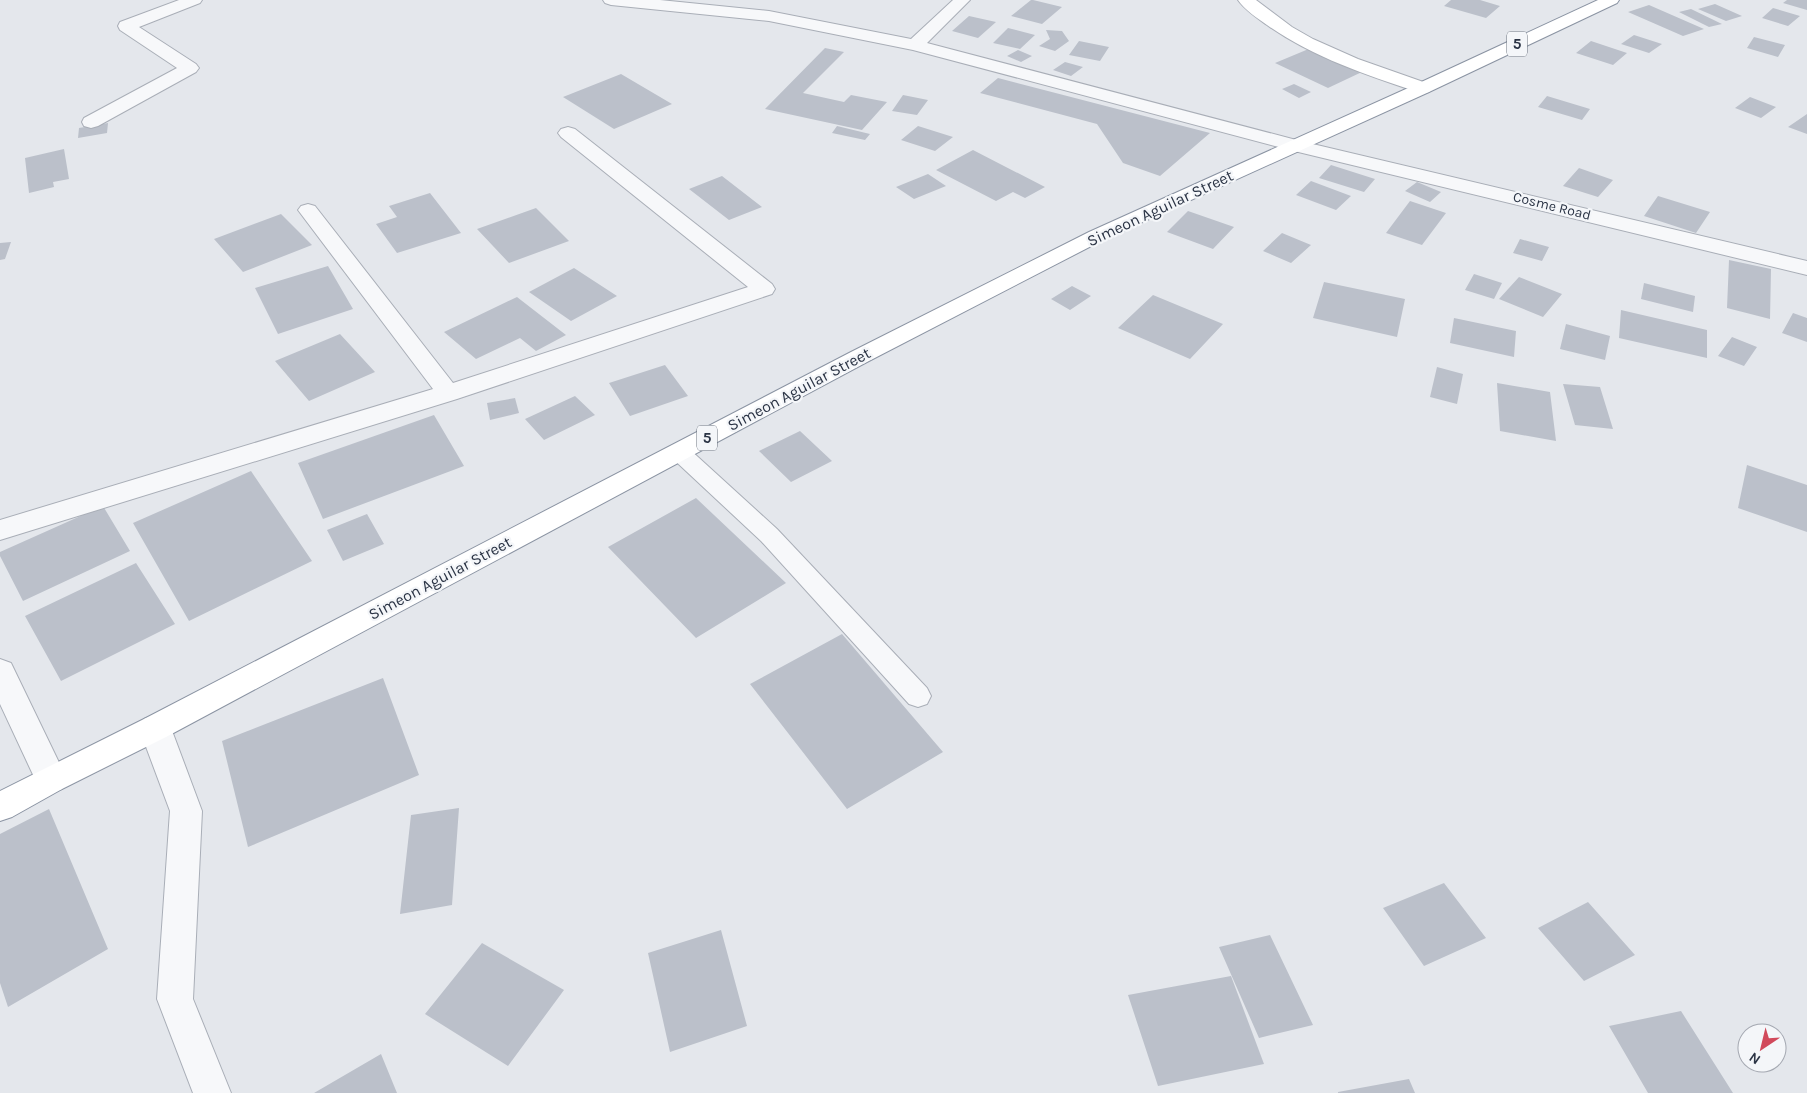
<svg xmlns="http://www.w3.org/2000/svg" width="1807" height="1093" font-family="Karla,sans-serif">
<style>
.building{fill:#bbc0ca}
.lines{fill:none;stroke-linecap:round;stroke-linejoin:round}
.service-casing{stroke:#a9aeb7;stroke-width:2}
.minor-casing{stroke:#a9aeb7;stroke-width:2}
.secondary-casing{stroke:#a9aeb7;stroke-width:2}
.trunk-casing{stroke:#8b94a3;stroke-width:2}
.service{fill:#f7f8fa;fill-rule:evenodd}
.minor{fill:#f7f8fa;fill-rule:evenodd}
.secondary{fill:#fff;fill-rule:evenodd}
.trunk{fill:#fff;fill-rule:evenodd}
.labels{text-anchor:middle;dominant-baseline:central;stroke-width:4.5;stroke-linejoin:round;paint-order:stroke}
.far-street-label{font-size:14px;fill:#2b3445;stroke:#f4f6f9}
.shield{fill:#f4f6f9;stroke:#676e7b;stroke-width:1}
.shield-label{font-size:15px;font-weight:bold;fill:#2b3445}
.street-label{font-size:16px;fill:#2b3445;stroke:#f4f6f9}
</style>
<rect width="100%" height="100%" fill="#e4e7ec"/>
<path class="building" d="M1031,0H1033L1062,7L1042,24L1011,16Z
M1451,0H1480L1500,6L1486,18L1444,6Z
M1787,0H1807V10L1783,3Z
M1715,4L1742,16L1726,21L1698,9Z
M1649,5L1704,29L1683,36L1628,12Z
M1773,8L1800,16L1788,26L1762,18Z
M1691,9L1722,24L1709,27L1679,12Z
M969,16L996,22L978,38L952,31Z
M1008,28L1035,35L1020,49L993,43Z
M1046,30L1062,31L1069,41L1055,51L1039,46L1050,39Z
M1634,35L1662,44L1649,53L1621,44Z
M1754,37L1785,45L1778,57L1747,48Z
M1079,41L1109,47L1100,61L1069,55Z
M1591,41L1627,53L1613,65L1576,53Z
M825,48L844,52L803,93L844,102L851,95L887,102L862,130L765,109Z
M1311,48L1364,71L1328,88L1275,63Z
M1018,50L1032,56L1021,62L1007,56Z
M1065,62L1083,67L1071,76L1053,70Z
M621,74L672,104L614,129L563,97Z
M998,78L1210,133L1160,176L1123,163L1097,124L980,93Z
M1294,84L1311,92L1299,98L1282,89Z
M903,95L928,100L917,115L892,111Z
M1547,96L1590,109L1582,120L1538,107Z
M1750,97L1776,107L1761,118L1735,108Z
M1807,114V134L1788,127Z
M108,123L107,133L78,138L79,128Z
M837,126L870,134L865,140L832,133Z
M918,126L953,137L935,151L901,140Z
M64,149L69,179L53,182L54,187L29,193L25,158Z
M973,150L1045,187L1025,198L1013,192L996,201L936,170Z
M1331,165L1375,179L1364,192L1319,178Z
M1579,168L1613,180L1598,197L1563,186Z
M928,174L946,186L914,199L896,187Z
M722,176L762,207L729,220L689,189Z
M1311,181L1351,196L1336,210L1296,195Z
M1417,182L1441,192L1430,202L1405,191Z
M430,193L461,233L397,253L376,224L397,217L389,206Z
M1658,196L1710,212L1696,233L1644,216Z
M1410,201L1446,213L1422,245L1386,233Z
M536,208L569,241L509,263L477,229Z
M1188,211L1234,227L1213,249L1167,232Z
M281,214L312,245L243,272L214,239Z
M1282,233L1311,245L1291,263L1263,251Z
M1520,239L1549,247L1542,261L1513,253Z
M11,242L5,259L0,260V243Z
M1729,260L1771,269L1770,319L1727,308Z
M328,266L353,309L278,334L255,288Z
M574,268L617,296L571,321L529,292Z
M1474,274L1502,283L1494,299L1465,290Z
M1519,277L1562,294L1543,317L1499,299Z
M1324,282L1405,299L1397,337L1313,318Z
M1644,283L1695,296L1693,312L1641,299Z
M1072,286L1091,296L1070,310L1051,299Z
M1153,295L1223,324L1190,359L1118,328Z
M517,297L566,335L536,351L520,338L476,359L444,332Z
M1621,310L1707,330V358L1619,338Z
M1793,313L1807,318V342L1782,333Z
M1454,318L1516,331L1514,357L1450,343Z
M1566,324L1610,336L1605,360L1560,349Z
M340,334L375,372L309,401L275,361Z
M1732,337L1757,347L1744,366L1718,356Z
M665,365L688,396L630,416L609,383Z
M1437,367L1463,374L1457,404L1430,397Z
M1497,383L1550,392L1556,441L1500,431Z
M1563,384L1600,387L1613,429L1575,425Z
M575,396L595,415L544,440L525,419Z
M515,398L519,413L490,420L487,403Z
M434,415L464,466L323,519L298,463Z
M800,431L832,461L791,482L759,451Z
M1747,465L1807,485V532L1738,508Z
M251,471L312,561L189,621L133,523Z
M696,498L786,583L696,638L608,547Z
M103,506L130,551L23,601L0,556V552Z
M367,514L384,544L343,561L327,530Z
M136,563L175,624L61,681L25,616Z
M842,634L943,752L847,809L750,684Z
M383,678L419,775L248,847L222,741Z
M459,808L452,905L400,914L411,815Z
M49,809L108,949L8,1007L0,983V834Z
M1444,883L1486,938L1424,966L1383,908Z
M1588,902L1635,955L1584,981L1538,928Z
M721,930L747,1026L670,1052L648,953Z
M1270,935L1313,1025L1259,1038L1219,947Z
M482,943L564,990L508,1066L425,1014Z
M1231,976L1264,1064L1158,1086L1128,995Z
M1681,1011L1733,1093H1648L1609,1026Z
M381,1054L397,1093H314Z
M1409,1079L1415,1093H1338V1092Z"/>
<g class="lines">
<defs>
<path id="service" d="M679,444L687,447L777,529L927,688L931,696L927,704L918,707L909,704L761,541L671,457L668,452L671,447Z"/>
<path id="minor" d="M179,0H202L200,3L139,27L196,64L199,68L196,72L98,126L91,128L84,126L82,122L84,118L177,68L120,30L118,26L120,22Z
M603,0H660L769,11L911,39L953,0H970L927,43L1300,141L1807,261V275L1290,150L913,50L769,21L611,5L605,3Z
M568,127L575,129L772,284L775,289L772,294L457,399L0,540V520L433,389L301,214L298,210L301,206L308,204L315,206L453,383L748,287L561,137L558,133L561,129Z
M0,659L11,663L67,779L62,789L51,793L40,789L35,779L0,704Z
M155,715L166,719L171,728L202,811L193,999L231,1093H193L157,999L170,811L139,728L144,719Z"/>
<path id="secondary" d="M1238,0H1256L1292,27L1313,39L1358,59L1429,84L1432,88L1429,92L1423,93L1417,92C1364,74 1312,57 1267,25C1257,18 1245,10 1238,0Z"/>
<path id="trunk" d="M1598,0H1619L1617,3L1429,92L1103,240L867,362L166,737L62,789L12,817L0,821V791L144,719L851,352L1089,232L1417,84Z"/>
</defs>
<use href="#service" class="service-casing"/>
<use href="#minor" class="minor-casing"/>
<use href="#secondary" class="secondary-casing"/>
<use href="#trunk" class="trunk-casing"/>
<use href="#service" class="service"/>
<use href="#minor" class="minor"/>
<use href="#secondary" class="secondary"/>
<use href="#trunk" class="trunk"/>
</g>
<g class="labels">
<g class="far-street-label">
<text transform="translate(1552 206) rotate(14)">Cosme Road</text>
</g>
<g class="shield">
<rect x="1507" y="31.5" width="20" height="25" rx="4"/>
<rect x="697" y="425.5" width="20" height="25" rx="4"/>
</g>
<g class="shield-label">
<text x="1517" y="44">5</text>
<text x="707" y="438">5</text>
</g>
<g class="street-label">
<text transform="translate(1160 208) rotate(-25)">Simeon Aguilar Street</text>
<text transform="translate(799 389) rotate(-28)">Simeon Aguilar Street</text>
<text transform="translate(440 578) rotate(-28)">Simeon Aguilar Street</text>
</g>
</g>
<g transform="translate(1762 1048) rotate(215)"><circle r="24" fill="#f4f6f9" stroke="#a4a8b1"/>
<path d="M0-4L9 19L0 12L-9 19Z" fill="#d1495b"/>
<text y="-8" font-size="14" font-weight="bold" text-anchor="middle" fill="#2b3445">N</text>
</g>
</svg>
